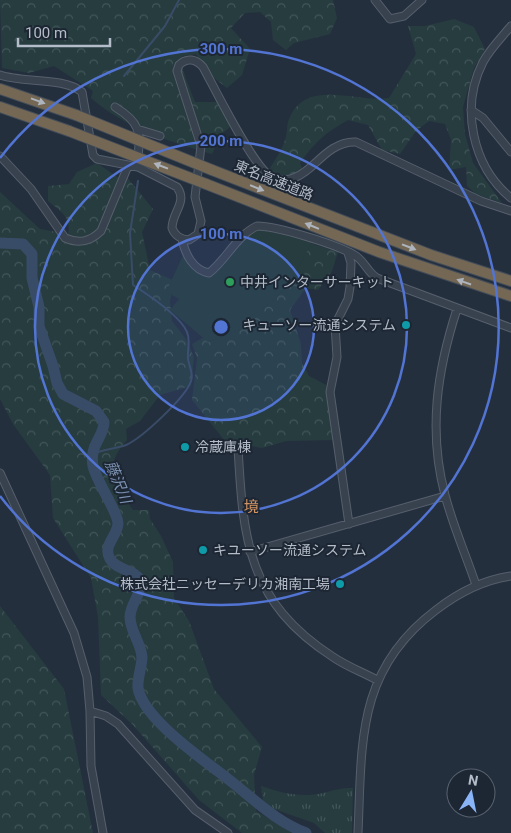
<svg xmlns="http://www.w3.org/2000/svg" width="511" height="833" font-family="Roboto,'Noto Sans JP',sans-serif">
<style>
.grass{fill:url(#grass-tufts)}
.forest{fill:url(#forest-crowns)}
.pitch{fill:#263c3f}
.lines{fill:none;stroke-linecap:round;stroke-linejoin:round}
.stream{stroke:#394c67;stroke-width:2}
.river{stroke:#394c67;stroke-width:11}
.minor-casing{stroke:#565f6c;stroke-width:9}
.highway-casing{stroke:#434c59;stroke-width:12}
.minor{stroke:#38414e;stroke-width:7}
.highway{stroke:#746855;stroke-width:10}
.highway-bridge-casing{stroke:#434c59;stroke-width:12;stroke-linecap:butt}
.highway-bridge{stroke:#746855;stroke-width:10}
.oneway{fill:#aeb4bd}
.ring{fill:none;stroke:#5274d3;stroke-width:2.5}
.leisure-dot{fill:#2e9e5b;stroke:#1d2633;stroke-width:2}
.culture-dot{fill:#0f9aa8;stroke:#1d2633;stroke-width:2}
.labels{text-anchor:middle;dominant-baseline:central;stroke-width:4;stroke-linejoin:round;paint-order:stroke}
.street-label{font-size:14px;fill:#b4bcc9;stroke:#1d2633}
.poi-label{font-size:14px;fill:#b4bcc9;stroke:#1d2633;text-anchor:start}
.water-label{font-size:15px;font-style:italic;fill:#7c92b1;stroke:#1d2633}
.neighbourhood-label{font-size:15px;fill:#d59563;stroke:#1d2633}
.centre{fill:#5274d3;stroke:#1d2633;stroke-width:2.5}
.ring-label{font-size:15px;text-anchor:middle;font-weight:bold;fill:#5274d3;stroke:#1d2633;stroke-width:4;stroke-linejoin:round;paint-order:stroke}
</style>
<defs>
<pattern id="grass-tufts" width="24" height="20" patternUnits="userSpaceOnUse" patternTransform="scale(1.25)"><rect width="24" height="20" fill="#263c3f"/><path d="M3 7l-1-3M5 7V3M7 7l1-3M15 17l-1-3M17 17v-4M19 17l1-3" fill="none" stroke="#435659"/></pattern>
<pattern id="forest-crowns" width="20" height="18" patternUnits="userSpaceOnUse" patternTransform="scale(1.25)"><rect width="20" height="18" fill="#263c3f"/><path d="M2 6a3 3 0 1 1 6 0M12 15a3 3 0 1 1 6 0" fill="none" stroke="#435659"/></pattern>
</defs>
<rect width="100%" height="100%" fill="#242f3e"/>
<path class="grass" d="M261,786C281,793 301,798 323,793C334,790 342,788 353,788L352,833H325L314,823L274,809L263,801Z"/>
<path class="forest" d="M0,0H333L337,18L330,34L294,43L286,50L273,40L271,22L260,12L245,13L231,28L250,49L242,75L227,88L206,72L196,54L182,56L183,71L195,102H218L233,121L229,128L221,134L212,154C170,142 124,127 91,98L93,91L54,66L29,73L2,68Z
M454,19L474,27L485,49L474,68L463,107L465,134L473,163L502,203L476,194L467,186L466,167L449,170L451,140L445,124L429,121L416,131L400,154L382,150L368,125L348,120C325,133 316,141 300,163L303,170C290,177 282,178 269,170C274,161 282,150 285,140C288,132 286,124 290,117C307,78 358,103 389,98L416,54L408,26H425Z
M97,163L117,177L126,176L153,209L142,232L150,270L175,281L170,301L172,321L186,339L194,357L191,386L160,395L140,421L126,429L127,440C102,467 114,484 133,510H149L150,519L161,536L173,562L174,598L189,621L214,689L262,747L254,775L256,811L292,833H242L199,800L133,725L101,695L98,617L91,578L53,518L50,475L13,424L0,399V192L40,229L68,234C72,217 60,211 48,201V186L69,184L77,172Z
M303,241L338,252L332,271L318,290L306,288L290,310L301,344L302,363L309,376L330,387L333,440L286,441L262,448L225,441L192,400L197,358L192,344L226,324Z
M0,606L64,689L93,833H0Z"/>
<path class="pitch" d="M259,229L312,242C293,277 284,300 245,319V328L208,342L170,310L179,299L166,292L184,253L199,272L210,277L233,253L245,236Z"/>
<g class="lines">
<path class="stream" d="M124,76L165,26L179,0
M93,454C104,449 115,449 126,445C142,438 186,397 191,381C194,373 189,367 188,359C187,350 191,341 187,332C181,317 147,294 133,285L130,233L138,181"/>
<path class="river" d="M0,243L23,244L32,254V278L39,307V326L53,366L57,383L63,394L96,411L104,422C104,437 89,445 93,466C97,483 117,510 118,523C118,536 102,545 110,559C116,570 134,569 141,581C142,594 130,604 130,617C130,631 141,643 142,657C142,667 137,678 138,688C143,719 204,760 228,779C254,799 275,821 306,833"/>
<defs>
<path id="minor" d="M375,0L390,19L404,16L422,0
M511,26C501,38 490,49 483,62C460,107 472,166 511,198
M0,75C23,83 64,77 82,92L93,155L97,159L138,167L177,187C188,202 172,212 172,228C175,236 180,239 189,240L198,234L201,221L195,197L201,146L177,71L179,65C187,57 196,59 203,67C215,89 252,164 269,175C285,185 298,178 311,167C324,155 337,141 356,142L481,201L511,211
M115,107C141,123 140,131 138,160
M471,110L483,118L511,152
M137,129L160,136
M0,156L31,189L65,238C79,244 90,242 101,231L128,166
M182,239C185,254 193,270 209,273C227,259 236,236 257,226C277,226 339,245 356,256C365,262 368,273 377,278L511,328
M348,253L351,263L350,287L348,299L335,325L337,357L330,392L349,524
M457,309C437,371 428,431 445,495C453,526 466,555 476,585
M238,447C243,540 248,602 333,657C346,666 362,672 377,680
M0,473L74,633L87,677L90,711L91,766L103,833
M250,552L445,496
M90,711L106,716L118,724L195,810L228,833
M358,833C362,743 356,670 436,610C458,593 483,580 511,576"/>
<path id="highway" d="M0,89L76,115
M0,107L69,131
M212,170L431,255L511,281
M206,184L379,252L511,296"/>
</defs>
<use href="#minor" class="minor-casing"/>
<use href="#highway" class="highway-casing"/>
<use href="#minor" class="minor"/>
<use href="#highway" class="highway"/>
<defs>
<path id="highway-bridge" d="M76,115L212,170
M69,131L206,184"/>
</defs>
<use href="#highway-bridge" class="highway-bridge-casing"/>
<use href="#highway-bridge" class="highway-bridge"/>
</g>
<defs><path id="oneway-solid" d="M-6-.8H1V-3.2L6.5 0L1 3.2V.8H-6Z" transform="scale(1.25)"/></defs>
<g class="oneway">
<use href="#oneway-solid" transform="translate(38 101) rotate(20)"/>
<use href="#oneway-solid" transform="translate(161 166) rotate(-159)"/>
<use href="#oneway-solid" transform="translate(257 188) rotate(22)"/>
<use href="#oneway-solid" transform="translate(312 226) rotate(-158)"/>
<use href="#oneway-solid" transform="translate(409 247) rotate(21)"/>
<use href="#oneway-solid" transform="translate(464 282) rotate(-161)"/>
</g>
<circle cx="221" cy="327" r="93" fill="#5274d3" fill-opacity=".12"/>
<g class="ring">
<circle cx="221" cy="327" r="93"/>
<circle cx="221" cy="327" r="186"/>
<path d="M0 158A278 278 0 1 1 0 496"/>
</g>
<circle class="leisure-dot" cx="230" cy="282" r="5"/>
<g class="culture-dot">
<circle cx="406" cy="325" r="5"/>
<circle cx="185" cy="447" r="5"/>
<circle cx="203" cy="550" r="5"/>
<circle cx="340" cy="584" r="5"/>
</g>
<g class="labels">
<g class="street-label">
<text transform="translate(274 180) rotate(22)">東名高速道路</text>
</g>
<g class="poi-label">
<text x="240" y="282">中井インターサーキット</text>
<text x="396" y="325" text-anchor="end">キューソー流通システム</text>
<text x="195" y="447">冷蔵庫棟</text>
<text x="213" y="550">キユーソー流通システム</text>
<text x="330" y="584" text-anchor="end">株式会社ニッセーデリカ湘南工場</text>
</g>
<g class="water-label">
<text transform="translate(118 482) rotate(68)">藤沢川</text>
</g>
<g class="neighbourhood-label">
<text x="251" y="507">境</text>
</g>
</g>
<circle cx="221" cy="327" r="8" class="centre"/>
<g class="ring-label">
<text x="221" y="54">300 m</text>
<text x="221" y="146">200 m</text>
<text x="221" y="239">100 m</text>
</g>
<g transform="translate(471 793) rotate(10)"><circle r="24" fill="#1d2633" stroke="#59626f"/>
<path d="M0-4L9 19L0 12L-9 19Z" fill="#8ab4f8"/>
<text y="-8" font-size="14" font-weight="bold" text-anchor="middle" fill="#b4bcc9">N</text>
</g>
<path d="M18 38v8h92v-8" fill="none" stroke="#b4bcc9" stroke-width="2.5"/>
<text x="25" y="38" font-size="15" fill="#b4bcc9" stroke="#1d2633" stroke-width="4" paint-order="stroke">100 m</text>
</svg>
